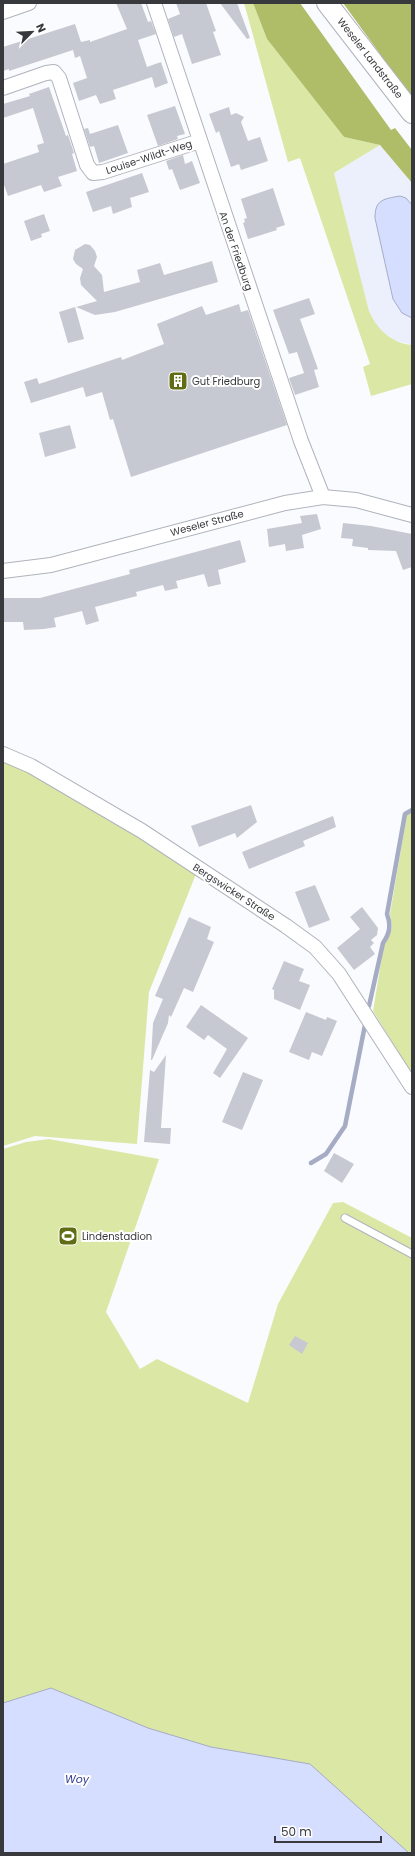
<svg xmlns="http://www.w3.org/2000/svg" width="415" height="1856" font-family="Poppins,sans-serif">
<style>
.built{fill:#ecf0fd}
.green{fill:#dbe7a5}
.forest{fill:#afbd68}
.water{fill:#d5defe;stroke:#a6acc4}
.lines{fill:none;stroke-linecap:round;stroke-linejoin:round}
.stream{stroke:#a6acc4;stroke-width:4.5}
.building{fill:#c6c9d2}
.service-casing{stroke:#b0b3bc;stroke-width:9}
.minor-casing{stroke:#b0b3bc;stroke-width:16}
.secondary-casing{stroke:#b0b3bc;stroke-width:22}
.service{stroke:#fff;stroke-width:7}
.minor{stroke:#fff;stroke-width:14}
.secondary{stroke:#fff;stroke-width:20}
.labels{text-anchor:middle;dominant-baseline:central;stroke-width:4;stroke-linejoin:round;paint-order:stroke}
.street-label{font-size:10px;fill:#38393d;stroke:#fff}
.poi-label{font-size:10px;fill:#38393d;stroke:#fff;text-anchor:start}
.water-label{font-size:11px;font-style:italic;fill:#333c93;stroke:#fff}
</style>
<rect width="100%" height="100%" fill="#fafbff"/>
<path class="built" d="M380,145L412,183V345L396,341L382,332L375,323L369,311L334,173Z"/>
<path class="green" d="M244,3H253L267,39L344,137L380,145L334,173L369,311C377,329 391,343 412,345V384L371,396L363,367L370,364L300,158L288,162Z
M3,761L19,767L138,835L196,874L149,992L137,1144L35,1136L3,1146Z
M412,813V1074L373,1011L384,944L392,928L390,914L407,814Z
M49,1139L159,1159L106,1312L140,1369L157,1359L248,1403L278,1304L333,1203L343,1202L412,1238V1853H3V1149L26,1142Z"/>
<path class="forest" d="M253,3H300L391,130L395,128L412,150V183L380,145L344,137L267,39Z
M343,3H412V98Z"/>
<path class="water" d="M400,196L406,198L412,205V318L402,313L393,299L375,218C375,199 384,199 400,196Z
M51,1688L148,1728L211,1747L310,1764L409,1853H3V1703Z"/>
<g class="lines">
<path class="stream" d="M369,1006L383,943C390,933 391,925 387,914L405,814L412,810
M311,1163L326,1154L345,1126L365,1025"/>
</g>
<path class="building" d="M116,3H141L148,22L151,21L156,34L138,40L147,67L161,62L168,83L155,88L152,77L113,90L116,99L100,104L96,95L79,101L73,83L87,78L80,56L75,58L73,50L9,71V69L3,71V47L75,24L81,42L90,40V42L127,29Z
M176,3H206L216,31L213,32L221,55L192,64L182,34L174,37L168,19L180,14Z
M220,3H237L250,38L247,39Z
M49,87L66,136L68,135L74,153L72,154L77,171L58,177L62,186L44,192L41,185L8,196L3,182V164L39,152L37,145L44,143L33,108L3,118V104L30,96L29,94Z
M175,106L185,134L177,136L178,139L158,146L147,115Z
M229,107L231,115L236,113L244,117L241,122L248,141L260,137L268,161L241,170L239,164L231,167L219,131L216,133L209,114Z
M118,125L128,153L99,163L94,146L90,147L84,129L88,128L90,134Z
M183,155L185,164L192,161L200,183L180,190L172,169L169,170L166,161Z
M142,173L149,192L130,198L132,207L113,214L111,206L93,212L86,192Z
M273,188L285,225L276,228L277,230L248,239L243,223L245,222L244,219L247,218L241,199Z
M44,214L50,231L41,234L42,237L31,241L24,221Z
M85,244L90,245L95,251L97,257L94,266L102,275L104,292L140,282L137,270L160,263L164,275L212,261L218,282L115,312L95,315L76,307L97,301L81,285L80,278L83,269L76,264L73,259L75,250Z
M309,298L315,314L300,319L318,369L314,370L319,387L295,395L289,378L304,373L297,352L289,354L273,310Z
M239,304L241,312L248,310L287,425L131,477L113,419L110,420L102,392L86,397L83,387L31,403L24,382L37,378L39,384L121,357L122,360L164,344L157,324L202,306L206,315Z
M75,307L84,339L68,343L59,312Z
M70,425L76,448L45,457L39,433Z
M317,514L321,529L302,535L304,548L286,551L285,544L269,547L267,529L302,523L300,516Z
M343,523L371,526L412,534V567L403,570L396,551L368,550V548L352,546L353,539L341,538Z
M240,540L246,562L218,570L221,584L208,587L204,574L176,581L178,588L165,591L163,585L136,592L137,596L95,607L99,621L86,625L82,611L54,618L56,627L44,629L24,630L23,622H3V598H40L130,574L129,570Z
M251,805L257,822L237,838L235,833L199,847L191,826Z
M333,816L336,827L303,841L305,846L249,869L242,852Z
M315,885L330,920L309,928L295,892Z
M362,907L378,928L377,935L371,940L374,943L370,947L375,954L354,970L337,948L360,929L350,917Z
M189,917L211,927L207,939L214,942L193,992L184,988L171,1017L169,1015L168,1023L152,1060H151L153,1023L163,999L155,996Z
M284,961L304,969L299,981L310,985L300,1010L274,999V990L272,989Z
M201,1005L248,1038L220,1078L213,1073L227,1049L208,1035L204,1040L186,1027Z
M306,1012L326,1020L327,1017L337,1021L322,1056L312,1052L309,1060L289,1052Z
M166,1055L161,1128H171L170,1144L144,1142L150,1070L154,1072Z
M243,1072L263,1080L242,1130L222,1122Z
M334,1153L354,1164L342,1183L324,1171Z
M295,1336L308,1343L302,1354L289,1345Z"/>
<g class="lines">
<defs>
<path id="service" d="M345,1218L412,1254"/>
<path id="minor" d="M154,3L301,441L323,497
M3,12L29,3
M3,88L46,73L54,72L59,78L87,165L93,173L103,172L200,141
M3,571L51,565L285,503L323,497L356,500L412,515
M3,754L31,766L142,831L286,926L315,947L339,974L412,1087"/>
<path id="secondary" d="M327,3L412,113"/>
</defs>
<use href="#service" class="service-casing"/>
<use href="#minor" class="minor-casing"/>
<use href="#secondary" class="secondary-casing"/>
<use href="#service" class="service"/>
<use href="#minor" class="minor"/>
<use href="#secondary" class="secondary"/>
</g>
<defs>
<symbol id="building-square" viewBox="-11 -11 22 22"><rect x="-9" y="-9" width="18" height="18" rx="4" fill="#616d14" stroke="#fff"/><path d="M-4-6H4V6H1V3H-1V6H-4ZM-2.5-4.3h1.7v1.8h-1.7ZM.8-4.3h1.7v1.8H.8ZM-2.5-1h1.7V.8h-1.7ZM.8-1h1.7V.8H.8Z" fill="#fff"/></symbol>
<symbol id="stadium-square" viewBox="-11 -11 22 22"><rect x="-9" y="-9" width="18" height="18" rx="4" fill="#616d14" stroke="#fff"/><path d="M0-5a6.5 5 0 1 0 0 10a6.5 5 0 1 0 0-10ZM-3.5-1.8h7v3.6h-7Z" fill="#fff"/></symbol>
</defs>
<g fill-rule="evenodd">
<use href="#building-square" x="167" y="370" width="22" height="22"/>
<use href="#stadium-square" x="57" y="1225" width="22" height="22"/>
</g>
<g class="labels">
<g class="street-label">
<text transform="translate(370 58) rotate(52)">Weseler Landstraße</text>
<text transform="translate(149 157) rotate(-18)">Louise-Wildt-Weg</text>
<text transform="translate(236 251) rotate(71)">An der Friedburg</text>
<text transform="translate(207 523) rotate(-15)">Weseler Straße</text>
<text transform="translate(234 892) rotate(33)">Bergswicker Straße</text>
</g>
<g class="poi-label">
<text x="192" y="381">Gut Friedburg</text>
<text x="82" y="1236">Lindenstadion</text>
</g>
<g class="water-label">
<text x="77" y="1779">Woy</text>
</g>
</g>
<rect width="415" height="1856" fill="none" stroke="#38393d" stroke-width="8"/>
<g transform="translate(32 32) rotate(66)" stroke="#ffffff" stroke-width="3" paint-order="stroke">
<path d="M0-3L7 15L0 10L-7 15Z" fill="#38393d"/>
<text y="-6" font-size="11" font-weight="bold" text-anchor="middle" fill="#38393d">N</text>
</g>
<path d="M275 1836v6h106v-6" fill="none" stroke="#38393d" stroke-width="2"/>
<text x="281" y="1836" font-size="12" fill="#38393d" stroke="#ffffff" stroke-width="3" paint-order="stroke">50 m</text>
</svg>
